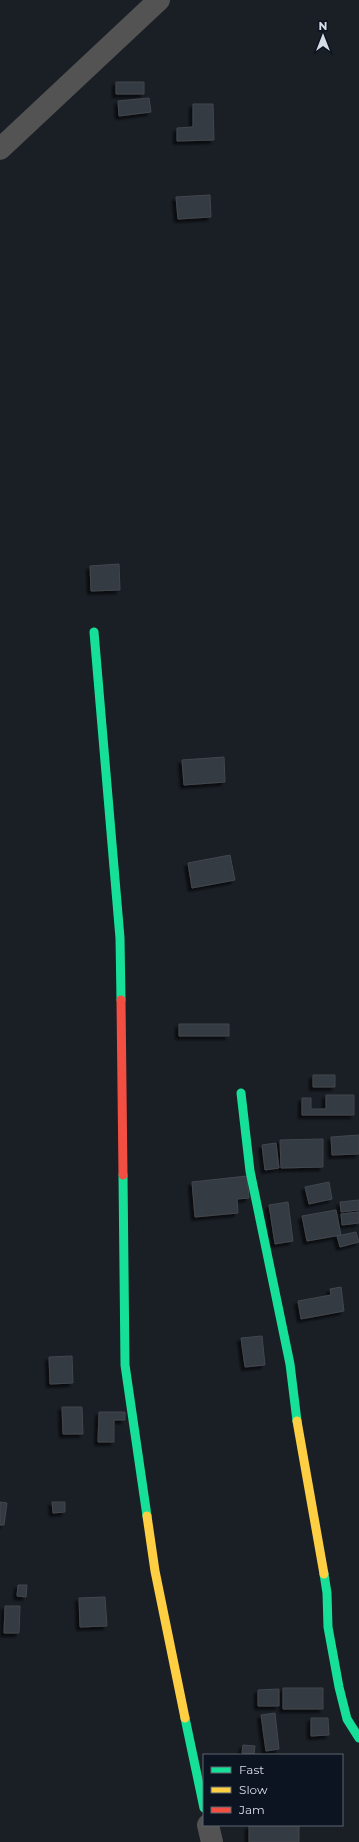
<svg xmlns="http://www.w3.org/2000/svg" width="359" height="1842" font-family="Montserrat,sans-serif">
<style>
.building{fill:#343a43;stroke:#43474d;filter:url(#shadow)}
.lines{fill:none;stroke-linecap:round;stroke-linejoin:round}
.street{stroke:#535354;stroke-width:22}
.fast{stroke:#16e098;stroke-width:9}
.slow{stroke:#ffcf43;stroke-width:9}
.jam{stroke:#f24e42;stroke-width:9}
</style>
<defs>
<filter id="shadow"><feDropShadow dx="-3.5" dy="3.5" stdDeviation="1" flood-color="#0009"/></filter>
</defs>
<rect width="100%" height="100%" fill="#1a1f26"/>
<path class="building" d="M116,82H144V94H116Z
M149,98L151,112L119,116L118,101Z
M193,104H213L214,140L177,141V128L193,127Z
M210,195L211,217L178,219L176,197Z
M119,564L120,590L91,591L90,566Z
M224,757L225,782L184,785L182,760Z
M230,855L235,880L192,888L188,863Z
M179,1024H229V1036H179Z
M313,1075H335V1087H313Z
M326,1095H354V1115H302V1098H311V1109H326Z
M359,1135V1154L332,1155L331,1137Z
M323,1139V1167L281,1168L280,1140Z
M276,1143L279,1168L265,1170L262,1145Z
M247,1176L249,1198L237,1199L238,1213L195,1217L192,1182Z
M329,1182L332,1199L309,1204L305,1187Z
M359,1200V1210L341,1212L340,1202Z
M288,1202L293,1241L275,1244L269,1205Z
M336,1210L341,1235L307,1241L302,1216Z
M359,1212V1223L342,1225L341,1214Z
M356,1232L359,1242L340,1247L337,1236Z
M341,1287L344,1311L301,1319L298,1301L331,1295L330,1289Z
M262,1336L265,1365L245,1367L241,1338Z
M72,1356L73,1383L50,1384L49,1357Z
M62,1407H82L83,1434H63Z
M99,1412H125V1420H114V1442H98Z
M0,1502L7,1503L4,1525H0Z
M52,1502H65V1512L53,1513Z
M18,1585H27L26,1597L17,1596Z
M105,1597L107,1626L80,1627L79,1598Z
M5,1606H20L19,1633H4Z
M283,1688H323V1709H283Z
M279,1689V1706H258V1690Z
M275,1713L279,1749L266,1751L261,1715Z
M311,1718H328L329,1735L311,1736Z
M243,1745L255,1746L254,1754L242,1753Z
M249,1825H299V1842H249Z"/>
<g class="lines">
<path class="street" d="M0,149L159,0
M208,1825L212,1842"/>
<path class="fast" d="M94,632L120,938L121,1000
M241,1093L250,1171L290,1364L297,1421
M123,1175L125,1365L147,1516
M324,1574L327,1593L328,1627L339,1687L347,1719L359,1738
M185,1718L204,1808"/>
<path class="slow" d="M297,1421L324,1574
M147,1516L155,1571L185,1718"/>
<path class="jam" d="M121,1000L123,1175"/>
</g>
<rect x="203" y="1754" width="140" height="72" fill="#0c1421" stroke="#5d6470"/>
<rect x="211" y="1767" width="20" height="6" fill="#16e098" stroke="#5d6470"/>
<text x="239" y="1774" font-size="12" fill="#d6dce6">Fast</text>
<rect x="211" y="1787" width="20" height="6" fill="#ffcf43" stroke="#5d6470"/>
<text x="239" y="1794" font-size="12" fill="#d6dce6">Slow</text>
<rect x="211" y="1807" width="20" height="6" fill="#f24e42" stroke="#5d6470"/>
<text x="239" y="1814" font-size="12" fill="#d6dce6">Jam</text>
<g transform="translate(323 36)" stroke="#0c1421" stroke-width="3" paint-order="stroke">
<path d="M0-3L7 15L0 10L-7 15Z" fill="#d6dce6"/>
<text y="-6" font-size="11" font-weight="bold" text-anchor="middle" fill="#d6dce6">N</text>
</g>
</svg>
